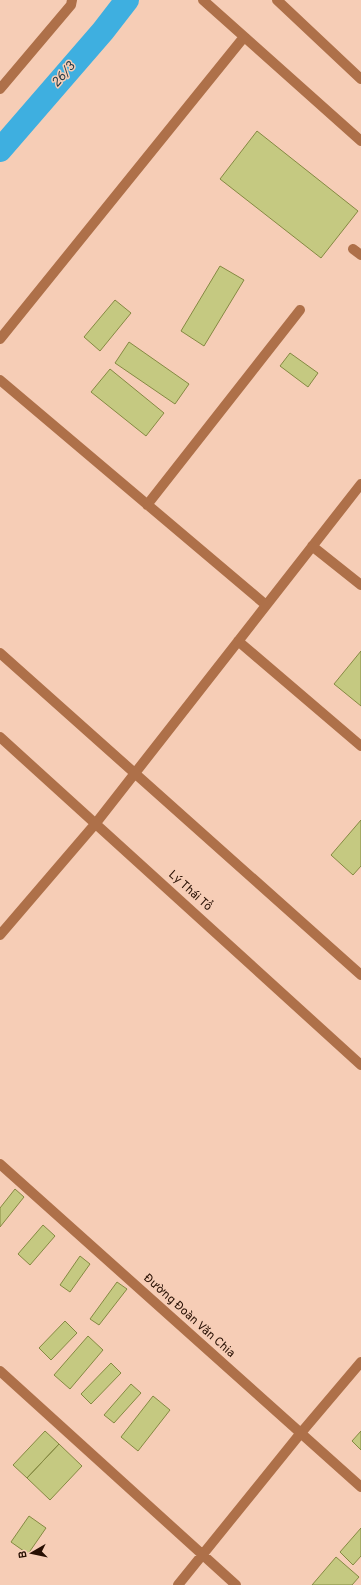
<svg xmlns="http://www.w3.org/2000/svg" width="361" height="1585" font-family="Overpass,sans-serif">
<style>
.lines{fill:none;stroke-linecap:round;stroke-linejoin:round}
.canal{stroke:#3eafe0;stroke-width:24}
.building{fill:#c5c981;stroke:#858942}
.minor{stroke:#ae7049;stroke-width:10}
.labels{text-anchor:middle;dominant-baseline:central;stroke-width:3;stroke-linejoin:round;paint-order:stroke}
.street-label{font-size:12px;fill:#270f02;stroke:#f6cdb6}
.water-label{font-size:13px;font-style:italic;fill:#253d4a;stroke:#f6cdb6}
</style>
<rect width="100%" height="100%" fill="#f6cdb6"/>
<g class="lines">
<path class="canal" d="M0,150L103,31L127,0"/>
</g>
<path class="building" d="M257,131L358,211L321,258L220,179Z
M220,266L244,280L204,346L181,331Z
M115,300L131,313L100,351L84,337Z
M129,342L189,384L175,404L115,363Z
M290,353L318,373L308,387L280,366Z
M110,369L164,413L146,436L91,392Z
M361,651V706L334,684Z
M361,820V866L353,875L331,855Z
M15,1189L24,1197L0,1227V1208Z
M43,1225L55,1236L30,1265L18,1254Z
M80,1256L90,1264L70,1292L60,1285Z
M117,1282L127,1289L99,1325L90,1319Z
M65,1321L77,1333L51,1360L39,1348Z
M88,1336L103,1350L70,1389L54,1375Z
M111,1363L121,1373L91,1404L81,1394Z
M131,1384L141,1393L114,1423L104,1415Z
M153,1396L170,1410L138,1451L121,1437Z
M45,1431L59,1444L27,1478L13,1465Z
M361,1431V1450L352,1441Z
M59,1444L82,1466L50,1500L27,1478Z
M29,1516L46,1528L28,1554L11,1542Z
M361,1528V1556L353,1565L340,1552Z
M336,1557L359,1577L352,1585H312Z"/>
<g class="lines">
<path class="minor" d="M203,0L361,141
M277,0L361,79
M0,89L71,5L72,0
M353,249L361,255
M0,339L244,37
M0,380L266,605
M147,505L300,310
M312,546L361,585
M238,641L361,746
M0,653L361,975
M0,737L361,1065
M0,935L96,823L361,484
M0,1164L361,1487
M0,1371L236,1585
M178,1585L300,1434L361,1362"/>
</g>
<g class="labels">
<g class="street-label">
<text transform="translate(190 891) rotate(42)">Lý Thái Tổ</text>
<text transform="translate(189 1316) rotate(42)">Đường Đoàn Văn Chia</text>
</g>
<g class="water-label">
<text transform="translate(64 75) rotate(-50)">26/3</text>
</g>
</g>
<g transform="translate(32 1553) rotate(261)" stroke="#f6cdb6" stroke-width="3" paint-order="stroke">
<path d="M0-3L7 15L0 10L-7 15Z" fill="#270f02"/>
<text y="-6" font-size="11" font-weight="bold" text-anchor="middle" fill="#270f02">B</text>
</g>
</svg>
